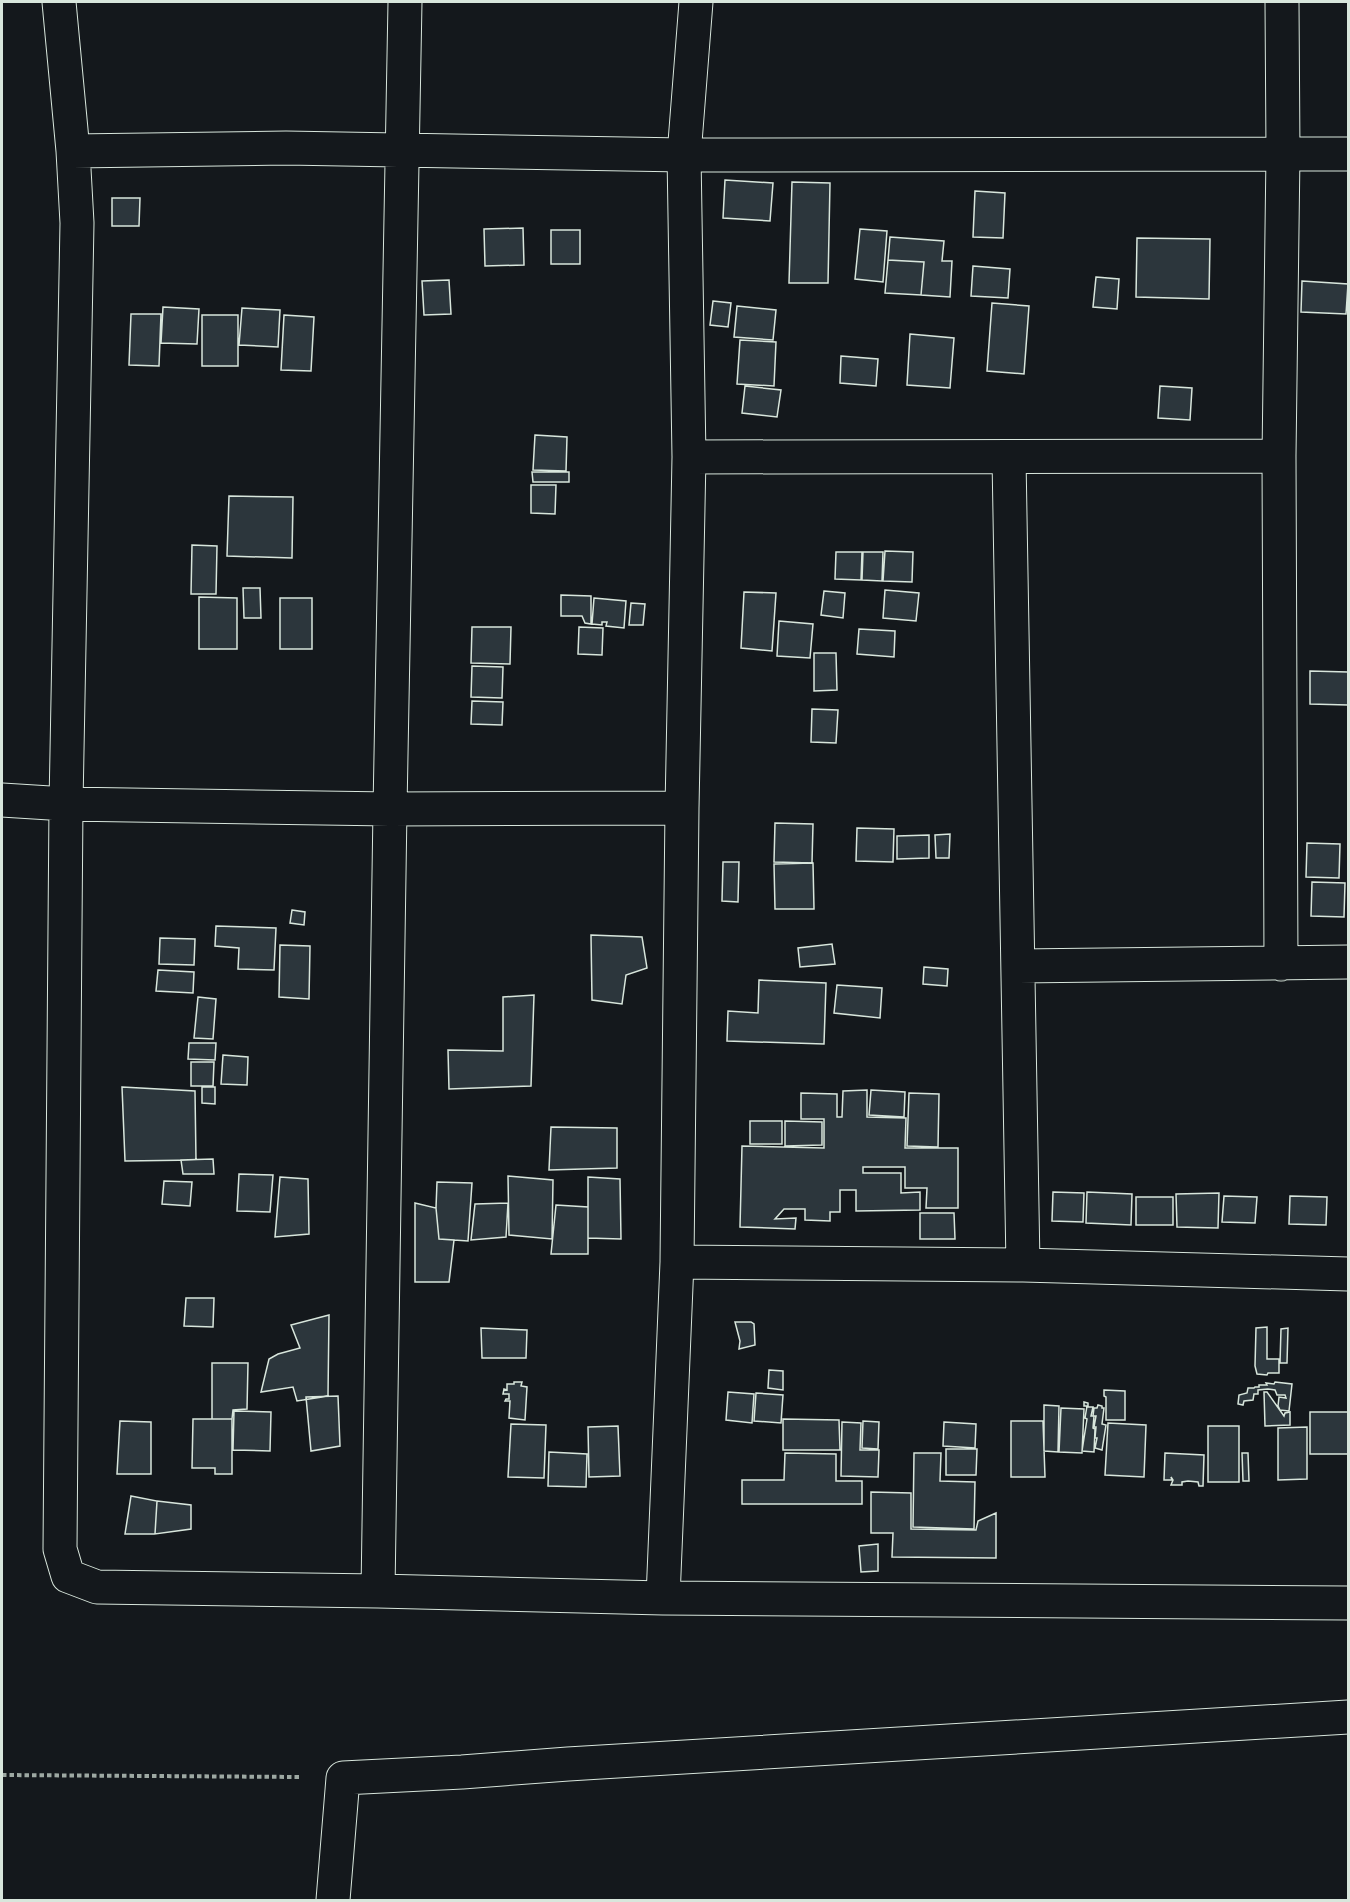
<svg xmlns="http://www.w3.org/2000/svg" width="1350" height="1902" font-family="'Roboto Condensed',sans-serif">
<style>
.building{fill:#2c363c;stroke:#d8e6dc;stroke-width:1.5}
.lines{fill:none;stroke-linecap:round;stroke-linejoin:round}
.street-casing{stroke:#d8e6dc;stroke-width:35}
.path{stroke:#9da8a2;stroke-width:4;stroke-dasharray:4.5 3;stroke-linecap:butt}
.street{stroke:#14181c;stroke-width:33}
</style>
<rect width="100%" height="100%" fill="#14181c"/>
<path class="building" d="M725,180L773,183L770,221L723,218Z
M792,182L830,183L828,283H789Z
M975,191L1005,193L1003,238L973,237Z
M112,198H140L139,226H112Z
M523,228L524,265L485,266L484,229Z
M860,229L887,231L883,282L855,279Z
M551,230H580V264H551Z
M890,237L944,241L942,261H952L950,297L921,295L924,262L888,260Z
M1137,238L1210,239L1209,299L1136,297Z
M888,260L924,262L921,295L885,293Z
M973,266L1010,269L1008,298L971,296Z
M1096,277L1119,279L1117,309L1093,307Z
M449,280L451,314L424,315L422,281Z
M1302,281L1348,284L1346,314L1301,312Z
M713,301L731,303L728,327L710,325Z
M992,303L1029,306L1024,374L987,371Z
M737,306L776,310L773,340L734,337Z
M163,307L199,309L197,344L161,343Z
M242,308L280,310L278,347L239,345Z
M131,314H161L159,366L129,365Z
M202,315H238V366H202Z
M284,315L314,317L311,371L281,370Z
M910,334L954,338L950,388L907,385Z
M740,340L776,342L774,386L737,384Z
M841,356L878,359L876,386L840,383Z
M745,386L781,390L777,417L742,413Z
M1160,386L1192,388L1190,420L1158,418Z
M535,435L567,437L566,471L533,470Z
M532,472H569V482H533Z
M531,485H556L555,514L531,513Z
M229,496L293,497L292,558L227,556Z
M192,545L217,546L216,594H191Z
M885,551L913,552L912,582L883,581Z
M836,552H862L861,580L835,579Z
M863,552H883L882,581L862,580Z
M243,588H260L261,618H244Z
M885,590L919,593L916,621L883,618Z
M824,591L845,593L843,618L821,615Z
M744,592L776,593L772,651L741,648Z
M561,595L591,596V624L585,623L582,616H561Z
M199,597L237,598V649H199Z
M280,598H312V649H280Z
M594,598L626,601L624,628L606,626L607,622H602V625L592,624Z
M631,603L645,604L643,625H629Z
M779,621L813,624L810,658L777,656Z
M472,627H511L510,664L471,663Z
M579,627L603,628L602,655L578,654Z
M859,629L895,631L894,657L857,654Z
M814,653H836L837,690L814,691Z
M472,666L503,667L502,698L471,697Z
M1310,671L1348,672V705L1310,704Z
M472,701L503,702L502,725L471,724Z
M812,709L838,710L836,743L811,742Z
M775,823L813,824L812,863L774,862Z
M857,828L894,829L893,862L856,861Z
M950,834L949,858H936L935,835Z
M929,835V858L897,859V836Z
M1307,843L1340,844L1339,878L1306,877Z
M723,862H739L738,902L722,901Z
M813,863L814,909H775L774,864Z
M1312,882L1345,883L1344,917L1311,916Z
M292,910L305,912L304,925L290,923Z
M216,926L276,928L274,970L238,969L239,948L215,946Z
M591,935L642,937L647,968L626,975L622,1004L592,1000Z
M160,938L195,939L194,965L159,964Z
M832,944L835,964L800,967L798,948Z
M280,945L310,946L309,999L279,997Z
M924,967L948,969L947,986L923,984Z
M158,970L194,972L193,993L156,991Z
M759,980L826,983L824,1044L727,1041L728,1011L758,1013Z
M837,985L882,988L880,1018L834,1013Z
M534,995L531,1086L449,1089L448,1050L503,1051V997Z
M198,997L216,999L213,1039L194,1038Z
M189,1043H216L215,1060L188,1059Z
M223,1055L248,1057L247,1085L221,1084Z
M191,1062H214L213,1086H191Z
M122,1087L195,1091L196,1160L125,1161Z
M202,1087H215V1104L202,1103Z
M867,1090V1117L906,1118L905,1148H958V1208H926L927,1188H905V1167H863V1173H901V1193L920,1192V1210L856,1211V1190H840V1212H830V1221L805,1220V1209H784L775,1219L796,1218L795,1229L740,1227L742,1146L824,1148V1119H801V1093L837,1094V1117H842L843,1091Z
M871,1090L905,1092L904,1117L869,1115Z
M909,1093L939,1094L938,1147L907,1146Z
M750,1121H782V1144H750Z
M785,1121L822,1122V1145L785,1146Z
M551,1127L617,1128V1168L549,1170Z
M213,1159L214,1174H183L181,1160Z
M239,1174L273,1175L270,1212L237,1211Z
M508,1176L553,1180L552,1239L509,1235Z
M280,1177L308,1179L309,1234L275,1237Z
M588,1177L620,1179L621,1239L588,1238Z
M164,1181L192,1182L190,1206L162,1204Z
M437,1182L472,1183L468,1241L439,1239L436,1208Z
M1053,1192L1084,1193L1083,1222L1052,1221Z
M1087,1192L1132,1194L1131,1225L1086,1223Z
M1219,1193L1218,1228L1177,1227L1176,1194Z
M1224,1196L1257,1197L1255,1223L1222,1222Z
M1290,1196L1327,1197L1326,1225L1289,1224Z
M1136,1197H1173V1225H1136Z
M415,1203L436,1208L439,1239L454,1240L449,1282H415Z
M508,1203L506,1237L471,1240L475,1204Z
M556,1205L588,1207V1254H551Z
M920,1213H954L955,1239H920Z
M186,1298H214L213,1327L184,1326Z
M329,1315L328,1396L297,1401L293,1387L261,1392L269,1359L278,1354L300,1348L291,1325Z
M735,1322H751L754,1324L755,1345L739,1349L740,1341Z
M1267,1327V1359H1279V1373H1268L1267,1375L1257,1374L1255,1366L1256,1328Z
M481,1328L527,1330L526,1358H482Z
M1288,1328L1287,1363H1280L1281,1329Z
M212,1363H248L247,1409L233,1410L232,1419H212Z
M769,1370L783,1371V1390L768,1388Z
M514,1382H522L521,1386L527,1387L525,1420L509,1418L510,1401H505L506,1399H509V1394H503L504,1389L507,1390V1384H514Z
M1275,1382L1292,1384L1289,1411L1280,1410L1278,1406L1279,1397L1286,1398L1285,1395H1277L1275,1390L1268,1389L1258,1390V1394H1254L1253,1400L1244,1401L1243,1405L1238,1404L1239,1395L1247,1393L1248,1388H1254L1255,1387H1259V1385H1267L1266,1383L1274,1384Z
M1104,1390L1125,1391V1420H1106V1397L1104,1396Z
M728,1392L754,1394L752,1423L726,1420Z
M1264,1392H1267L1284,1416L1285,1413L1290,1412V1425L1265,1426Z
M756,1393L783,1395L781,1423L754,1421Z
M338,1396L340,1446L311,1451L306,1397Z
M1084,1402L1088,1403V1407H1093L1091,1416H1094L1093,1428L1095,1429L1094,1452L1082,1451L1087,1419L1085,1418L1087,1406H1084Z
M1044,1405L1059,1406L1058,1452L1044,1451Z
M1098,1405L1102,1406V1408H1104L1102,1424L1106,1425L1102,1450L1095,1448L1097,1438H1095L1096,1427H1094L1096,1416H1093L1094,1408H1097Z
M1061,1408L1084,1409L1082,1453L1059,1452Z
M234,1411L271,1412L270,1451L233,1450Z
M1310,1412H1348V1454H1310Z
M193,1419H232V1474H215V1468H192Z
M783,1419L839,1420L840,1450H783Z
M120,1421L151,1422V1474H117Z
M863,1421L879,1422L878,1449L862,1448Z
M1011,1421H1043L1045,1477H1011Z
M842,1422L861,1423L860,1450H879L878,1477L841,1476Z
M944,1422L976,1424L975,1448L943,1446Z
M1108,1423L1146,1425L1144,1477L1105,1475Z
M511,1424L546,1425L544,1478L508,1477Z
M618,1426L620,1476L589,1477L588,1427Z
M1208,1426H1239V1482H1208Z
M1307,1427V1479L1278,1480V1428Z
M946,1449H977L976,1475H946Z
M549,1452L587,1454L586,1487L548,1486Z
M785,1453L836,1454V1481H862V1504H742V1480H784Z
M914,1453H941L940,1481L975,1482L974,1529L913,1527Z
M1165,1453L1204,1455L1203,1486H1199L1198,1482L1188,1481L1182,1482V1485H1171L1173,1480L1171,1477L1172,1480H1164Z
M1242,1453H1248L1249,1481H1243Z
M871,1492L911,1493V1529L976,1530L978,1521L996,1513V1558L892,1557L893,1533H871Z
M131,1496L157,1501L155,1534H125Z
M157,1501L191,1505V1529L155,1534Z
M878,1544V1571L861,1572L859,1546Z"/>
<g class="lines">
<defs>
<path id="street" d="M59,2L73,151L77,223L66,804L60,1549L68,1576L97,1587L378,1591L663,1598L1348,1603
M73,151L286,148L684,155L1348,154
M689,457L1279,456
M1009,458L1023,1265
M2,800L66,804L390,809L682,808
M1281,964L1279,456L1283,154L1282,2
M1019,966L1348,962
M677,1262L1023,1265L1348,1274
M378,1591L390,809L405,2
M663,1598L677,1262L682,808L689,457L684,155L696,2
M333,1900L343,1778L462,1772L568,1764L1348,1717"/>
</defs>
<use href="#street" class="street-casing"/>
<path class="path" d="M2,1775L300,1777"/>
<use href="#street" class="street"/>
</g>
<rect width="1350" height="1902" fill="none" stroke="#d8e6dc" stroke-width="6"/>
</svg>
